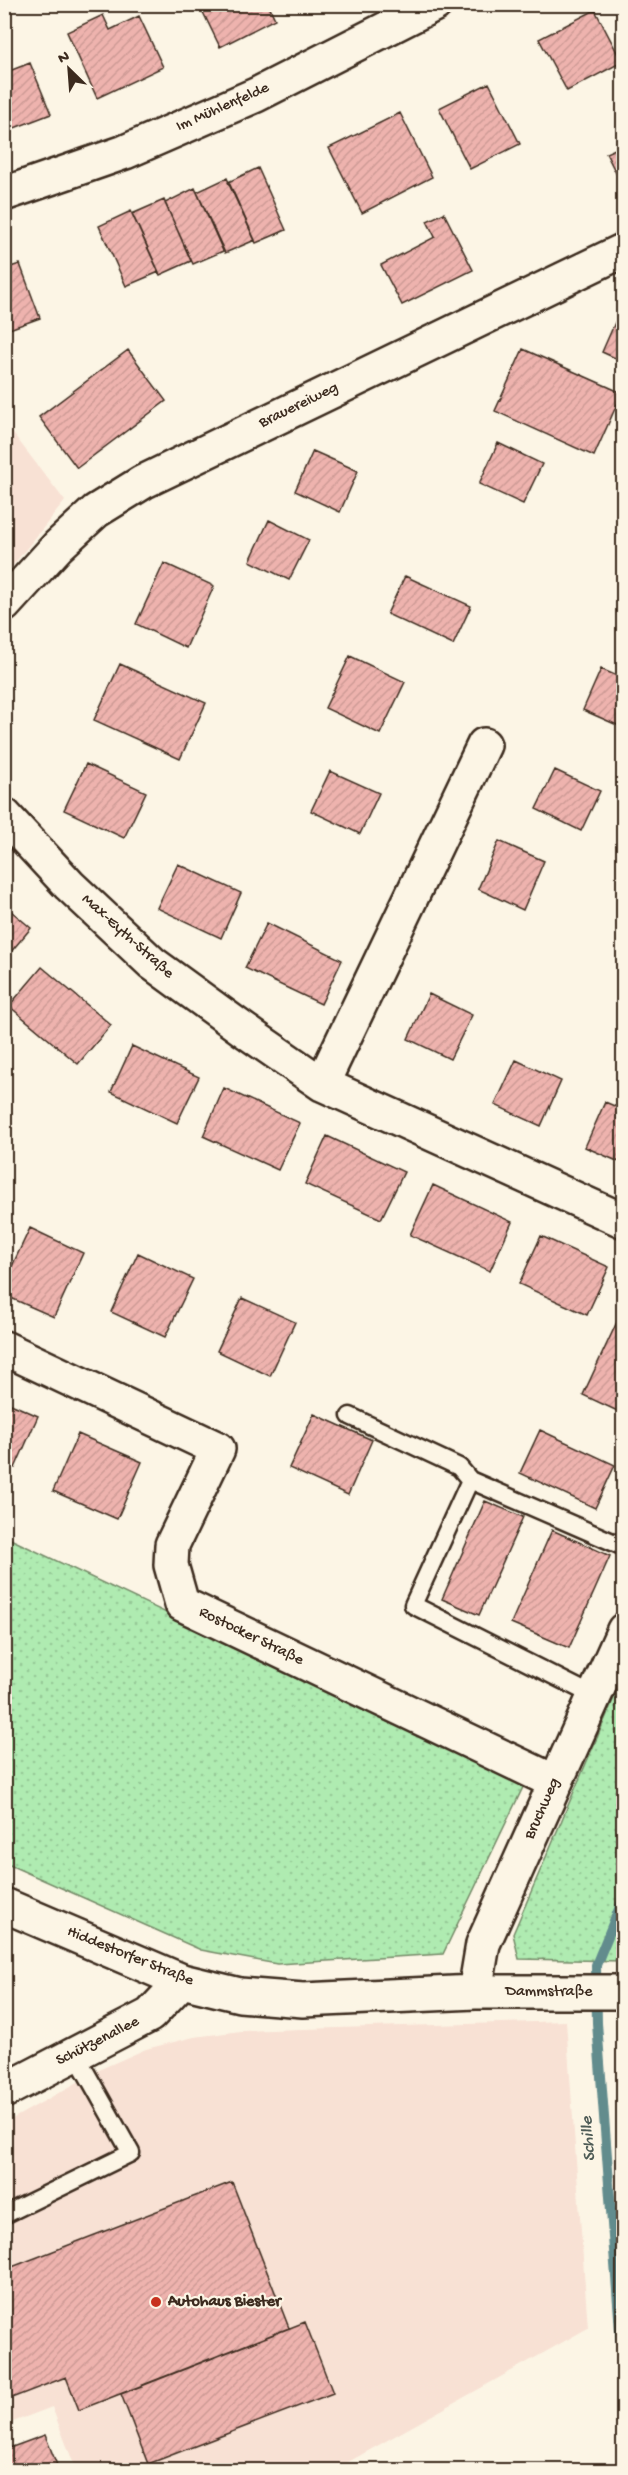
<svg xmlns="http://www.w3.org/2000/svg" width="628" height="2475" font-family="'Gochi Hand',sans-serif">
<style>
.built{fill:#f8e1d4}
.grass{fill:url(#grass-dots);stroke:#758a68;stroke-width:1.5}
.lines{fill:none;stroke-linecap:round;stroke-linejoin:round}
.stream{stroke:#628c8d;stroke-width:10}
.building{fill:url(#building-hatch);stroke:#3b2a1e;stroke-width:1.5}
.lane-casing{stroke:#3b2a1e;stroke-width:21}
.street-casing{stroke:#3b2a1e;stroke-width:38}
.lane{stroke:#fcf5e5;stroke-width:16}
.street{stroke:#fcf5e5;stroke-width:33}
.poi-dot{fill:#c8321e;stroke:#fcf5e5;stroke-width:2}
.labels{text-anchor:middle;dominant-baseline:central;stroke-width:4.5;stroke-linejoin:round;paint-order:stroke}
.street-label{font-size:16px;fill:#3b2a1e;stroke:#fcf5e5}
.poi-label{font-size:16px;font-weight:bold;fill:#3b2a1e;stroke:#fcf5e5;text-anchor:start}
.water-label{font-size:18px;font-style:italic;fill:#4e5b56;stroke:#fcf5e5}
</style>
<defs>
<pattern id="grass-dots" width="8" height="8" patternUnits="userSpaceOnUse" patternTransform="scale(1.5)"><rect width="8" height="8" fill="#afebb1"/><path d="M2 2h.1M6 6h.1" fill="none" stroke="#97ca98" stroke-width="1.8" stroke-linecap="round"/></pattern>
<pattern id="building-hatch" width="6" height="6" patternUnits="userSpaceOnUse" patternTransform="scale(1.5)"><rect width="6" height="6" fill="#eeb3ae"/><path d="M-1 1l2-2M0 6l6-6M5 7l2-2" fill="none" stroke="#cd9a95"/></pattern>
</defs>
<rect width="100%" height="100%" fill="#fcf5e5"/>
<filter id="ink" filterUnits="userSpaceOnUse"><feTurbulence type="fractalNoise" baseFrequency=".0167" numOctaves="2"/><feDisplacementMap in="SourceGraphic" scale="12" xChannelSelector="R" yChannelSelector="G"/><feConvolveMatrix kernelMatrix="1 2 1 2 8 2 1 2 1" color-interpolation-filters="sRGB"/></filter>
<g filter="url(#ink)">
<path class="built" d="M5,423L65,501L5,575Z
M566,2021L588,2328L334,2470H76L52,2407L5,2425V2123L103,2068L146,2049L194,2037L241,2031Z"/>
<path class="grass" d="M4,1536L525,1783L443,1954L277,1964L201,1950L5,1863Z
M623,1677V1961L519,1959L513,1934Z"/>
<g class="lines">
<path class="stream" d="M624,1897L596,1965L597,2023L624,2384"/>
</g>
<path class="building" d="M199,4H268L275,19L220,47Z
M595,10L622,62L567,91L539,39Z
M103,15L110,30L139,16L163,67L97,98L67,32Z
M30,63L51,114L4,132V73Z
M489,83L520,144L470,169L439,108Z
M400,113L432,177L362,213L329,148Z
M624,145V189L606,153Z
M258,168L286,230L256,243L228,182Z
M227,178L255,240L225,253L197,192Z
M195,188L223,251L193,264L165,203Z
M164,200L191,261L160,275L132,214Z
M131,211L159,272L126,286L99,226Z
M444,213L473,270L402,305L381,265L435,237L427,221Z
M20,264L40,318L4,331V269Z
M624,302V362L602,352Z
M523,349L622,393L594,456L495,411Z
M128,350L166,401L77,468L39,417Z
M498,443L542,464L523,504L479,484Z
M313,451L358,471L340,512L295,491Z
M269,520L309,540L289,580L250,561Z
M164,563L214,586L186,648L136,624Z
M405,576L471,606L453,645L387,614Z
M350,656L405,682L380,734L325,708Z
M120,664L206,703L180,759L94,720Z
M601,669L624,679V728L583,710Z
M86,764L146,792L124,838L64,810Z
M555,770L600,791L581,831L536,809Z
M330,771L379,793L360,834L311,811Z
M499,841L544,861L523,910L478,889Z
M178,864L241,893L221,938L157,908Z
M4,905L31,928L4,960Z
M267,923L342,960L321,1004L245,968Z
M42,967L111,1025L78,1064L9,1006Z
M429,994L472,1015L450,1059L408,1039Z
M132,1046L199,1077L177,1123L111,1092Z
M516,1060L561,1081L541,1126L495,1105Z
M224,1088L300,1123L278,1170L203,1136Z
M605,1102L624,1110V1164L585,1147Z
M327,1136L404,1172L381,1219L305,1184Z
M433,1185L512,1222L490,1271L410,1235Z
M30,1228L83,1253L54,1317L4,1295V1283Z
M541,1236L609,1267L587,1315L519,1284Z
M138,1253L193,1279L165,1337L111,1312Z
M242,1298L295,1322L270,1376L217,1351Z
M624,1307V1414L583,1395Z
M4,1401L38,1416L15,1468L4,1463Z
M314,1414L372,1440L348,1495L289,1468Z
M540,1430L615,1465L595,1508L520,1473Z
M78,1434L142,1462L117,1519L53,1491Z
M485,1501L523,1517L479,1615L442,1599Z
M552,1530L610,1556L569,1648L511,1623Z
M232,2182L289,2328L79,2410L66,2377L4,2401V2270Z
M305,2322L333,2393L148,2464L121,2394Z
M45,2435L59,2470H4V2450Z"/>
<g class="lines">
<defs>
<path id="lane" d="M350,1416L459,1467L470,1480
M594,1696L413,1605L470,1480L624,1547
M4,2215L131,2153L75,2053"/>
<path id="street" d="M4,194L125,152L256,95L435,4
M4,605L58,546L96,511L143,482L624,250
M4,815L69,885L152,963L244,1030L322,1084L624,1221
M322,1084L484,745
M4,1348L218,1449L172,1545L171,1565L182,1604L555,1782
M4,1905L182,1981L240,1995L303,2000L475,1992H624
M475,1992L483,1944L624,1630
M4,2091L150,2015L182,1981"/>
</defs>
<use href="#lane" class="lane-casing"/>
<use href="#street" class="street-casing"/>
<use href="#lane" class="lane"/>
<use href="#street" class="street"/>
</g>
</g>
<circle class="poi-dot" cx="156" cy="2302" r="6"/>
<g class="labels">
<g class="street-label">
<text transform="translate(223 108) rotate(-24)">Im Mühlenfelde</text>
<text transform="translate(299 406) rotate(-26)">Brauereiweg</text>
<text transform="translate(127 937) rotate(42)">Max-Eyth-Straße</text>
<text transform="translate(251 1637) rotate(26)">Rostocker Straße</text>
<text transform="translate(543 1809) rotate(-66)">Bruchweg</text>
<text transform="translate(130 1957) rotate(22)">Hiddestorfer Straße</text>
<text x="549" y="1992">Dammstraße</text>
<text transform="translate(98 2042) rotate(-27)">Schützenallee</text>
</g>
<g class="poi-label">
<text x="168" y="2302">Autohaus Biester</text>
</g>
<g class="water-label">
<text transform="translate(589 2139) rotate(-94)">Schille</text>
</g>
</g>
<rect width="628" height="2475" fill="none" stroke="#fcf5e5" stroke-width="24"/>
<rect x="12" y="12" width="604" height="2451" fill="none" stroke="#3b2a1e" stroke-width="2" filter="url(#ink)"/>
<g transform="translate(69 69) rotate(335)" stroke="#fcf5e5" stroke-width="4.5" paint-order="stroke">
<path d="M0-4.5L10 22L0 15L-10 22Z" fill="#3b2a1e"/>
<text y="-9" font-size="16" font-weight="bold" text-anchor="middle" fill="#3b2a1e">N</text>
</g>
</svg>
